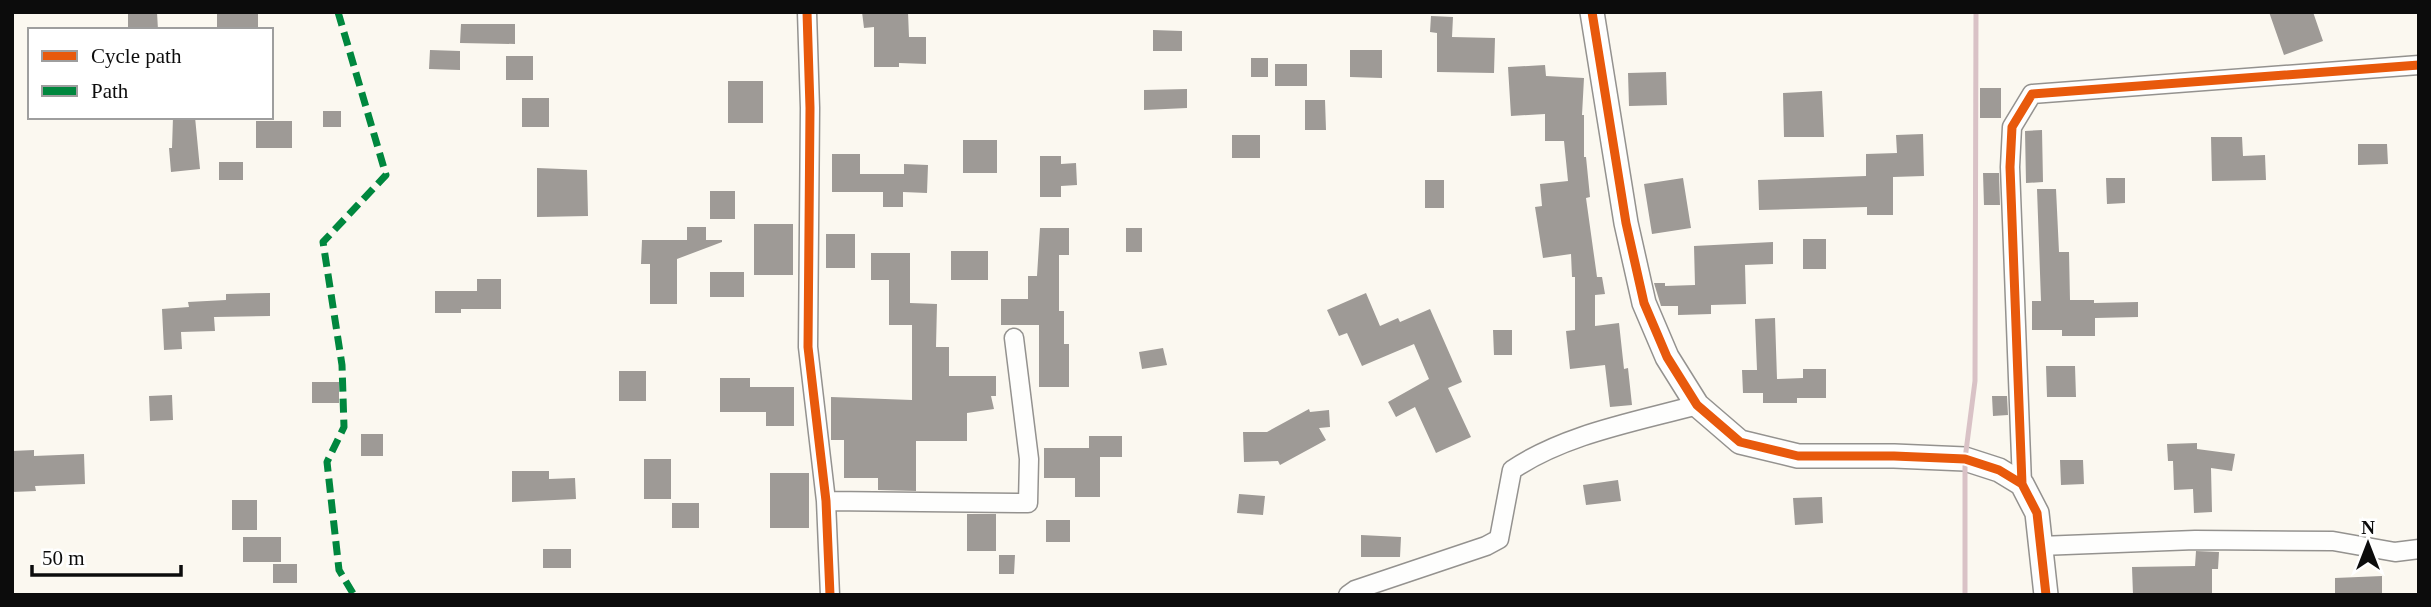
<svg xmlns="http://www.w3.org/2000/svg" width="2431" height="607" font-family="Georgia,serif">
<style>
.building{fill:#9e9a96}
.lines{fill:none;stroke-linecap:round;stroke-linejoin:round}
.minor-casing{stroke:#94928f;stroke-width:21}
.tertiary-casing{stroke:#94928f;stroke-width:26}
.minor{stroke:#fefefd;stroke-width:18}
.tertiary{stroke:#fefefd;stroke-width:23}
.rail{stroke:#d9c2c6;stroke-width:5}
.quiet{stroke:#00873e;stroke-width:7;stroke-dasharray:14 7;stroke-linecap:butt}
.cycleway-casing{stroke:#fff;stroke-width:13}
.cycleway{stroke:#e8590c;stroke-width:9}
</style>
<rect width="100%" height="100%" fill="#fbf8f0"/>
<path class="building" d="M128,12H157L158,30H128Z
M217,12H258V28H217Z
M862,12H908L909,37H926V64L899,63V67H874V27L864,28Z
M2269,12H2313L2323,41L2284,55Z
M1431,16L1453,17L1452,37L1495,38L1494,73L1437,72V33L1430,32Z
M461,24H515V44L460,43Z
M1153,30L1182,31V51H1153Z
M430,50L460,51V70L429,69Z
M1350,50H1382V78L1350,77Z
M506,56H533V80H506Z
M1251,58H1268V77H1251Z
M1275,64H1307V86H1275Z
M1545,65L1546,76L1584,78L1582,115H1584V157H1586L1590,197L1586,198L1597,277H1602L1605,294L1595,295V326L1619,323L1624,369L1628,368L1632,405L1610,407L1605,365L1570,369L1566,331L1575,330V277H1572L1571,254L1543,258L1535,207L1542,206L1540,184L1568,181L1564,141H1545V114L1511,116L1508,67Z
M1666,72L1667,105L1629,106L1628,73Z
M728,81H763V123H728Z
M1980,88H2001V118H1980Z
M1187,89V108L1144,110V90Z
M1822,91L1824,137H1784L1783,93Z
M522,98H549V127H522Z
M1305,100H1325L1326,130H1305Z
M323,111H341V127H323Z
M173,117H195L200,169L171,172L169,148H172Z
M256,121H292V148H256Z
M2042,130L2043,182L2026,183L2025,131Z
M1923,134L1924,176L1893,177V215H1867V207L1759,210L1758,180L1866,176V154L1897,153L1896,135Z
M1232,135H1260V158H1232Z
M2211,137H2242L2243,156L2265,155L2266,180L2212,181Z
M963,140H997V173H963Z
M2358,144H2387L2388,164L2358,165Z
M832,154H860V174H904V164L928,165L927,193L903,192V207H883V192H832Z
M1040,156H1061V164L1076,163L1077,185L1061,186V197H1040Z
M219,162H243V180H219Z
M537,168L587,170L588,216L537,217Z
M1983,173H1999L2000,205H1984Z
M1683,178L1691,228L1652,234L1644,184Z
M2106,178H2125V203L2107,204Z
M1425,180H1444V208H1425Z
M2037,189H2056L2059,252H2069L2070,300H2094V303L2138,302V317L2095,318V336H2062V330H2032V301H2041Z
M710,191H735V219H710Z
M754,224H793V275H754Z
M687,227H706V240H722V242L677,259V304H650V264H641L642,240H687Z
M1040,228H1069V255H1059V311H1064V344H1069V387H1039V325H1001V299H1028V276H1037Z
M1126,228H1142V252H1126Z
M826,234H855V268H826Z
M1803,239H1826V269H1803Z
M1773,242V264L1745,265L1746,304L1711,305V314L1678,315V306H1661L1654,283H1665V286L1695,285L1694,246Z
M951,251H988V280H951Z
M871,253H910V303L937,304L936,347H949V376H996V396H991L994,409L967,413V441H916V491L878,490V478H844V440H831V397L912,400V325H889V280H871Z
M710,272H744V297H710Z
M477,279H501V309H461V313H435V291H477Z
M270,293V316L214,317L215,331L181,332L182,349L164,350L162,309L189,307L188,302L226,300V294Z
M1366,293L1380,326L1398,318L1400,322L1430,309L1462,382L1448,388L1471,437L1436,453L1415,407L1396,417L1388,402L1429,379L1414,344L1362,366L1347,333L1339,336L1327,310Z
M1775,318L1777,379L1803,378V369H1826V398H1797V403H1763V393H1743L1742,370H1757L1755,319Z
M1493,330H1512V355H1494Z
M1163,348L1167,365L1142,369L1139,352Z
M2046,366H2075L2076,397H2047Z
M619,371H646V401H619Z
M720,378H750V387H794V426H766V412H720Z
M312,382H339V403H312Z
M172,395L173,420L150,421L149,396Z
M1992,396H2007L2008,415L1993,416Z
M1309,409L1310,412L1329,410L1330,427L1319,428L1326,440L1280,465L1278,461L1244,462L1243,432H1267Z
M361,434H383V456H361Z
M1089,436H1122V457H1100V497H1075V478H1044V448H1089Z
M2197,443V449L2235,454L2232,471L2211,468L2212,512L2194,513L2193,489L2174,490L2173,461H2168L2167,444Z
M34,450V456L84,454L85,484L35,486L36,491L12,492V451Z
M644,459H671V499H644Z
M2060,460H2083L2084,484L2061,485Z
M512,471H549V479L575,478L576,499L512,502Z
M770,473H809V528H770Z
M1618,480L1621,501L1586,505L1583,485Z
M1239,494L1265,496L1263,515L1237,513Z
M1822,497L1823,523L1795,525L1793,498Z
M232,500H257V530H232Z
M672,503H699V528H672Z
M967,514H996V551H967Z
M1046,520H1070V542H1046Z
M1361,535L1401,537L1400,557H1361Z
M243,537H281V562H243Z
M543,549H571V568H543Z
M2196,551L2219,552L2218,569H2212V595H2133L2132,567L2195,566Z
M999,555H1015L1014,574H999Z
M273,564H297V583H273Z
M2382,576V595H2335V578Z"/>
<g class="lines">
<defs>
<path id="minor" d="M807,12L810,108L808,347L826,501L830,595
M2022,484L2010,167L2012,127L2032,94L2419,65
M826,501L1028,503L1029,459L1014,338
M2040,546L2195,540L2333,541L2395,552L2419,549
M1348,595L1355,590L1486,546L1499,539L1512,470C1565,434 1635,422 1697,405"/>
<path id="tertiary" d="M1592,12L1626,223L1644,303L1667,357L1697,405L1740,442L1798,456H1894L1965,459L1999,470L2022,484L2037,513L2046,595"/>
</defs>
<use href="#minor" class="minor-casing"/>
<use href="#tertiary" class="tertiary-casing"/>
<use href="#minor" class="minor"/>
<use href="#tertiary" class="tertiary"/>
<path class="rail" d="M1965,595V459L1975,381L1976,12"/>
<path class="quiet" d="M338,12L386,175L323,242L342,365L344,427L327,462L339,570L354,595"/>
<defs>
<path id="cycleway" d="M807,12L810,108L808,347L826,501L830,595
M1592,12L1626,223L1644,303L1667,357L1697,405L1740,442L1798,456H1894L1965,459L1999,470L2022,484L2037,513L2046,595
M2022,484L2010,167L2012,127L2032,94L2419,65"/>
</defs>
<use href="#cycleway" class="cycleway-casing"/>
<use href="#cycleway" class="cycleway"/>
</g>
<rect width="2431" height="607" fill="none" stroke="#0c0c0c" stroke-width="28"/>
<rect x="28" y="28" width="245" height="91" fill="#ffffff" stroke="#9e9e9e" stroke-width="2"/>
<rect x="42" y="51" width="35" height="10" fill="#e8590c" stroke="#9e9e9e" stroke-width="2"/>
<text x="91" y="63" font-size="21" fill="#0c0c0c">Cycle path</text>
<rect x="42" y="86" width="35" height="10" fill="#00873e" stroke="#9e9e9e" stroke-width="2"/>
<text x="91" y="98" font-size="21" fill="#0c0c0c">Path</text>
<g transform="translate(2368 544)" stroke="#ffffff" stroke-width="5" paint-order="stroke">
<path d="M0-5L12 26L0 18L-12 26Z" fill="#0c0c0c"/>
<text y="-10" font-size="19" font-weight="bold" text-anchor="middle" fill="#0c0c0c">N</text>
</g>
<path d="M32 565v10h149v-10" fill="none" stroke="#0c0c0c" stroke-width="3.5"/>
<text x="42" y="565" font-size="21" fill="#0c0c0c" stroke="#ffffff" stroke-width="5" paint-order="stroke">50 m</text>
</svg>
